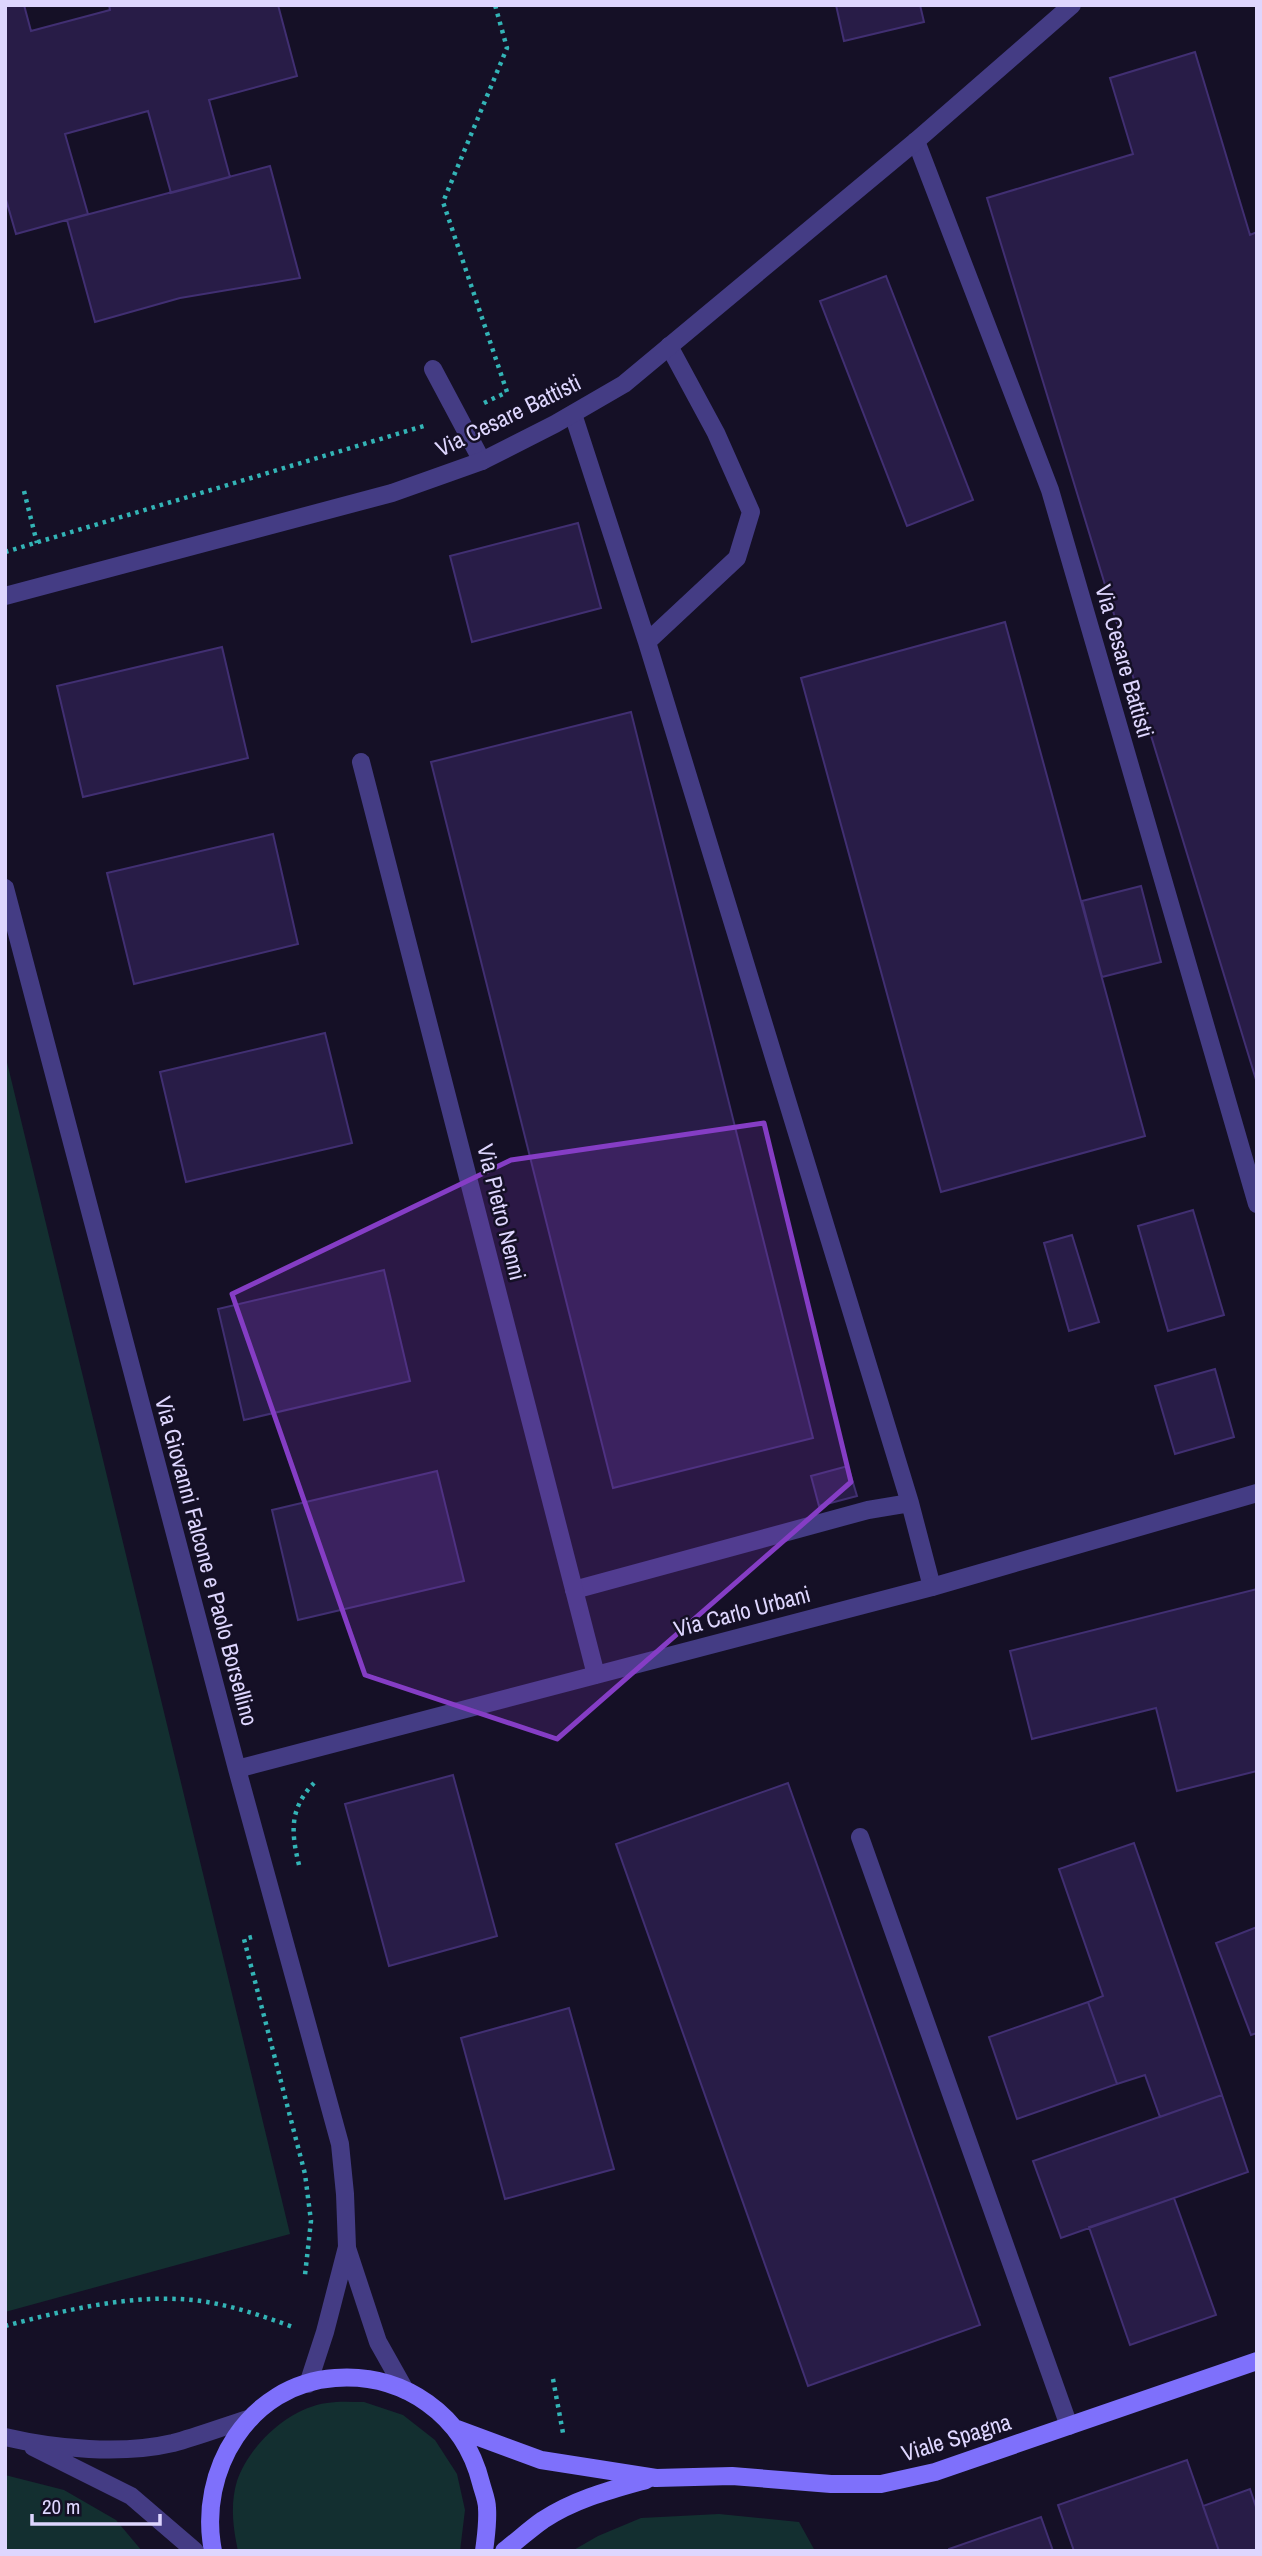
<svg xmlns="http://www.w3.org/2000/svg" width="1262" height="2556" font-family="'Archivo Narrow',sans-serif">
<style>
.green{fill:#132f30}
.building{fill:#281c47;stroke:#412f72;stroke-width:2}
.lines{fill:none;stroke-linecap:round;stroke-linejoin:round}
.path{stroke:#33b4b6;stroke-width:4.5;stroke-dasharray:3.5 5;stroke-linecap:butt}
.lane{stroke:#443c84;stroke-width:18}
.street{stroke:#443c84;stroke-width:18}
.secondary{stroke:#7e70fb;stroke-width:18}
.marked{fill:#853dc5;fill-opacity:0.2;stroke:#853dc5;stroke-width:5;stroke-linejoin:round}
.labels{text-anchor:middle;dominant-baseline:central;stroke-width:5;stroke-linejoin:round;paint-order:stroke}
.street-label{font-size:23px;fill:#ded6fe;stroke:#151026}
</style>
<rect width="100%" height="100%" fill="#151026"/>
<path class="green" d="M5,1054L290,2234L5,2312Z
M364,2402L403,2415L435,2440L457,2474L465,2510L460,2551H238C233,2528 230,2504 237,2481C249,2446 288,2408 327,2403C339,2401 352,2402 364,2402Z
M5,2475L64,2490L116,2520L142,2551H5Z
M719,2514L799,2522L815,2551H572L598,2536L641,2518Z"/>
<path class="building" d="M5,5H24L31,31L110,10L109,5H278L297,76L209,100L230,177L171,193L148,111L65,134L88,214L16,234L5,196Z
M836,5H920L924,22L844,41Z
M1195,52L1250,235L1257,232V1083L987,198L1133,154L1110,78Z
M270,166L300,278L180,298L95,322L67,220Z
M886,276L973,500L907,526L820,301Z
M578,523L601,608L472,642L450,556Z
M1005,622L1145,1136L941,1192L801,678Z
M222,647L248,758L83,797L57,686Z
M631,712L813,1438L613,1488L431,762Z
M273,834L298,944L134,984L107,873Z
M1141,886L1161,962L1102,977L1082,901Z
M325,1033L352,1143L186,1182L160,1072Z
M1193,1210L1224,1315L1168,1331L1138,1226Z
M1072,1235L1099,1322L1069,1331L1044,1243Z
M384,1270L410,1381L244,1420L218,1309Z
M1215,1369L1234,1437L1175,1454L1155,1386Z
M848,1466L857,1496L819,1506L811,1476Z
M437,1471L464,1581L298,1620L272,1510Z
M1257,1589V1771L1177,1791L1156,1708L1032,1739L1010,1651Z
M453,1775L497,1936L389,1966L345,1804Z
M788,1783L980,2325L808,2386L616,1844Z
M1134,1843L1222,2095L1160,2117L1145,2075L1117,2084L1088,2002L1103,1996L1059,1869Z
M1257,1927V2033L1251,2035L1216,1943Z
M1088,2002L1117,2084L1017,2119L989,2037Z
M569,2008L614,2169L505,2199L461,2038Z
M1222,2095L1248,2172L1061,2238L1033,2161Z
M1174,2198L1216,2315L1130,2345L1089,2227Z
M1187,2460L1219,2551H1074L1058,2505Z
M1250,2489L1257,2510V2551H1219L1203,2506Z
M1041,2517L1053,2551H949V2549Z"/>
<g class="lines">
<path class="path" d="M484,403L507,392L443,202L507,48L495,5
M24,491L37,543
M5,552L427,425
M299,1865C291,1832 289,1809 314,1783
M252,1937L244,1939L305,2174L311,2221L305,2275
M5,2326C65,2310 131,2294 193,2300C228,2304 260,2315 293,2327V2324
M553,2379L563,2433"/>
<path class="lane" d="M916,141L1050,490L1257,1204
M433,369L482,461
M573,414L647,642L910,1503
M647,642L737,558L751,512L716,433L669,346
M574,1590L868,1510L910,1503L932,1587
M860,1837L1069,2426"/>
<path class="street" d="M5,596L392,493L482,461L555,424L624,384L916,141L1072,5
M361,762L596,1675
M5,888L237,1769L340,2144L345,2194L347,2247L325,2332L308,2384
M237,1769L932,1587L1257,1493
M347,2248L378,2342L405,2390
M5,2437C56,2449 122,2455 173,2443C199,2436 225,2426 251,2418
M33,2447L131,2496L195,2551"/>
<path class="secondary" d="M457,2429L541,2460L656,2478L732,2476L831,2484H881L935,2472L1257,2361
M213,2551C197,2471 249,2384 335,2378C404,2373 464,2415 481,2483C483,2491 487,2500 487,2508C488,2522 486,2537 484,2551
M504,2551C517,2541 530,2529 543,2520C575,2499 610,2490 646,2480"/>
</g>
<path class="marked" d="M764,1123L851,1482L557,1739L365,1675L232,1294L511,1160Z"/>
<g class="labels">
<g class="street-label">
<text transform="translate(508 415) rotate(-26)">Via Cesare Battisti</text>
<text transform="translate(1125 661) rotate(74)">Via Cesare Battisti</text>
<text transform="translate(502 1212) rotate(76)">Via Pietro Nenni</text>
<text transform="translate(207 1561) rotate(75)">Via Giovanni Falcone e Paolo Borsellino</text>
<text transform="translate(742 1611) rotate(-15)">Via Carlo Urbani</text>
<text transform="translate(956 2437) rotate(-17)">Viale Spagna</text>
</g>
</g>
<rect width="1262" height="2556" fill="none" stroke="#ded6fe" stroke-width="14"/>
<path d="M32 2514v10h128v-10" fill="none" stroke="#ded6fe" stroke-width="3.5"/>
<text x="42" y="2514" font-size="21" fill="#ded6fe" stroke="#151026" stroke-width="5" paint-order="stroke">20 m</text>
</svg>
